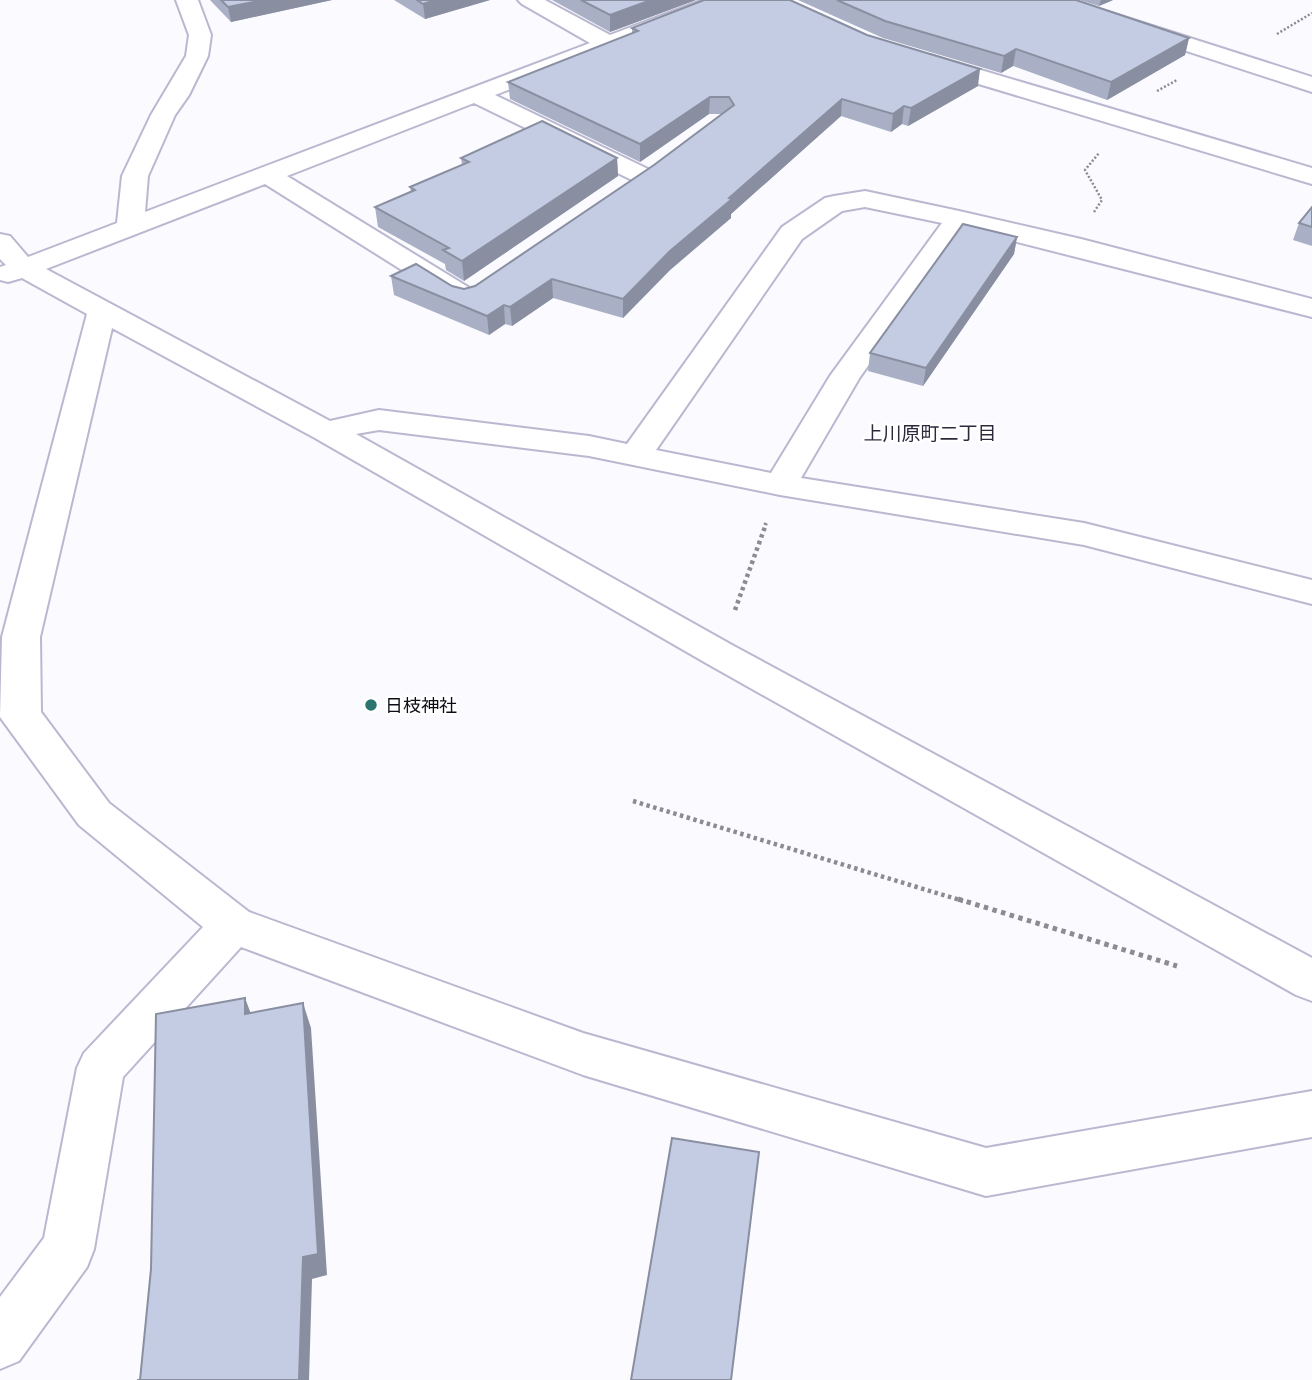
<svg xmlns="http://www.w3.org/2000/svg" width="1312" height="1380" font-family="'PT Sans','Noto Sans JP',sans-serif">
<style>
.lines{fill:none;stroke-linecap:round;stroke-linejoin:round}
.minor-casing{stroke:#bab8d0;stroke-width:4}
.path-far3{stroke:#8c8b92;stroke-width:2.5;stroke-dasharray:2 2;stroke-linecap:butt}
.path-far2{stroke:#8c8b92;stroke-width:3.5;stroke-dasharray:2.5 2.5;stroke-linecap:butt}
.path-far1{stroke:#8c8b92;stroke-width:4.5;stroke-dasharray:3.5 3.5;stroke-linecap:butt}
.path{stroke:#8c8b92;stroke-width:5;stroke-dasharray:4.5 4.5;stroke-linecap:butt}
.minor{fill:#fff;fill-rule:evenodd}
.wall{fill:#a9afc4}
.shaded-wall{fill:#898fa0}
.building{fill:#c4cce4;stroke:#898fa0;stroke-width:2}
.poi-dot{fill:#2b746f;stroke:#fff;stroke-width:2.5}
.labels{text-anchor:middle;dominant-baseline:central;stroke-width:5;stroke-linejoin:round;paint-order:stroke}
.poi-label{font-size:18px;fill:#0e0d16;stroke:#fff;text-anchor:start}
.neighbourhood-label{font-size:19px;fill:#2d2a3d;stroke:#fff}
</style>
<rect width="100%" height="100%" fill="#fafaff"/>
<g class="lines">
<defs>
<path id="minor" d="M176,0H198L211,35L208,56L189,95L175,115L148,176L145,212L590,43L522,4L518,0H545L610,35L703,0H733L729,4L495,95L652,171L656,176L652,181L643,184L634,181L474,103L287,176L468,287L472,293L468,299L458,302L448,299L265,184L46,269L330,421L379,410L589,436L627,444L782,227L825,198L834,196L865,191L959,211L1081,239L1312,299V317L966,229L860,377L801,478L1084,523L1312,580V604L1084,545L780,495L589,456L379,430L356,434L732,645L1312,958V1001L1296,995L706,663L315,438L112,328L40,637L41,712L109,803L249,912L583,1033L986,1148L1312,1091V1137L986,1196L583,1075L241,947L123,1077L94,1249L87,1267L19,1361L0,1369V1297L44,1238L77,1068L84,1053L203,927L79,825L0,717L2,637L87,314L22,278L8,282L0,280V267L6,265L0,259V234L10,236L28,257L117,223L122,176L151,115L186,56L189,35ZM865,207L942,223L830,376L771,473L656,450L802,239L842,211Z
M1039,0H1071L1312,77V92L1043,4Z
M930,55L1312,168V184L922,67L919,62L922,57Z"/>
</defs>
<use href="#minor" class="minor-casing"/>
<path class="path-far3" d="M1277,34L1312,13
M1157,91L1177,80
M1094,212L1102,200L1085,170L1099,153"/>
<path class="path-far2" d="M765,525L766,523"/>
<path class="path-far1" d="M735,610L766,524
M633,801L963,901"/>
<path class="path" d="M958,899L1177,966"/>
<use href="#minor" class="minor"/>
</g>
<path class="wall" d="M210,0H332L231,22Z
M394,0H490L425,19Z
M552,0H696L610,32Z
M798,0H1076L1189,38L1185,55L1107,100L1013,66L1001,73L883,38Z
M1079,0H1113L1099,6Z
M632,28L978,86L908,126L902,124L891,132L841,116L731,214V218L670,270L623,318L553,298L512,326L505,324L489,335L394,295L391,276L464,289L475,286L654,165L721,114H709L640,162L510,99L508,82L632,33Z
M461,158H617L618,176L464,281L446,270L445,264L378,227L375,207L411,192L410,187L462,165Z
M1312,207V246L1293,240L1299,223Z
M1017,237L1014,254L923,386L868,371L870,353Z"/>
<path class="shaded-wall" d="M263,0H332L231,22L228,7Z
M436,0H490L425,19L423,4Z
M651,0H696L610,32V15Z
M1101,0H1113L1099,6Z
M1189,38L1185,55L1107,100L1111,82Z
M1016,49L1013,66L1001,73L1004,56Z
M980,69L978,86L908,126L911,108Z
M710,97L709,114L640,162V144Z
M842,99L841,116L731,214V218L670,270L623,318V299L670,251Z
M904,106L902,124L891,132L893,114Z
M617,158L618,176L464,281L462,261Z
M1017,237L1014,254L923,386L926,368Z
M552,279L553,298L512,326L510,307Z
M504,305L505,324L489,335L487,316Z
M245,998L254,1022L245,1014Z
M303,1003L311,1028L327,1275L312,1279L309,1380H299Z"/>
<path class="building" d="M221,0H263L228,7Z
M417,0H436L423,4Z
M581,0H651L610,15Z
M704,0H790L867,35L980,69L911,108L904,106L893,114L842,99L729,198L732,199L670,251L623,299L552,279L510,307L504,305L487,316L391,276L416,264L452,286L464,289L475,286L654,165L734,105L729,97H710L640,144L508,82L638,31L632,28Z
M837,0H1076L1189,38L1111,82L1016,49L1004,56L885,21Z
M542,121L617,158L462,261L443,250L449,248L375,207L415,190L410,187L469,162L461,158Z
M1312,207V227L1299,223Z
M963,224L1017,237L926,368L870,353Z
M245,998V1014L303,1003L318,1254L303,1257L299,1380H137H140L151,1269L156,1014Z
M672,1138L759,1152L731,1380H631Z"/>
<circle class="poi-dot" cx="371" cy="705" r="7"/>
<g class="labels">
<g class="poi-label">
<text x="385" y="705">日枝神社</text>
</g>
<g class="neighbourhood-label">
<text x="930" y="433">上川原町二丁目</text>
</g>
</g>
</svg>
